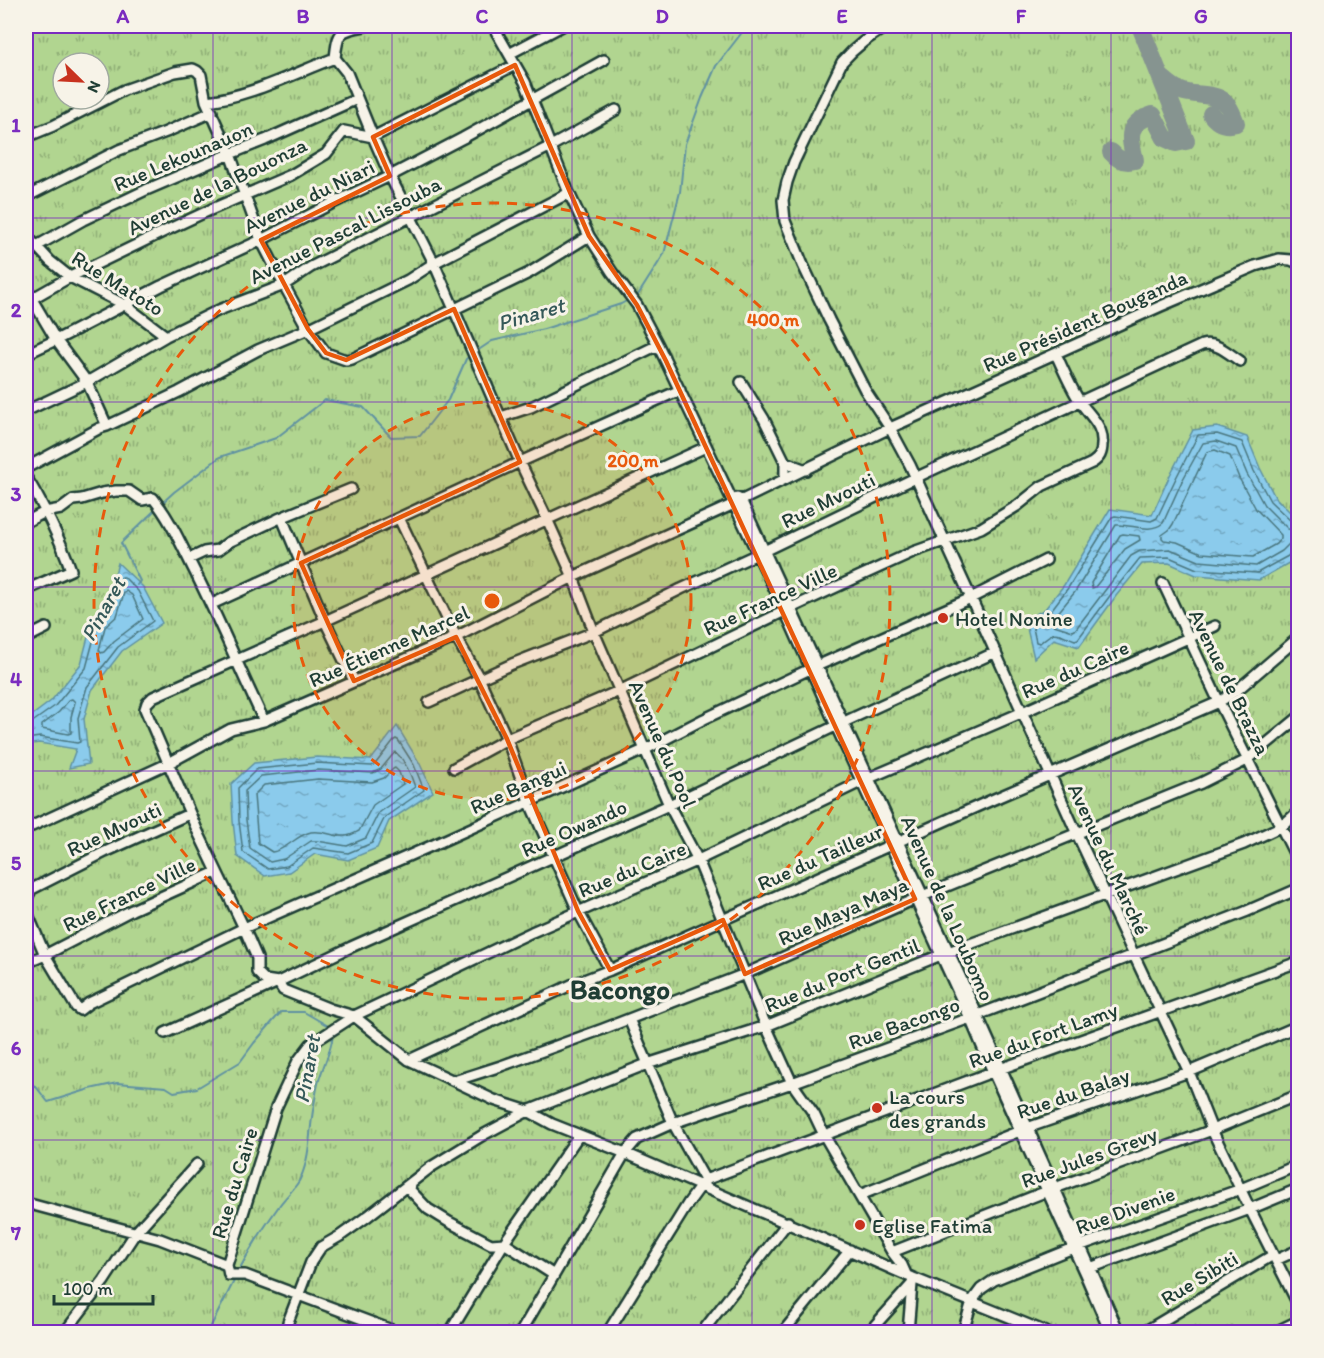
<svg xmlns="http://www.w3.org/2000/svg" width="1324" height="1358" font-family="Itim,sans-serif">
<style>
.grass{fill:url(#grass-tufts);stroke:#688962;stroke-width:1.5;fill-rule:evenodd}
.water{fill:url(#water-ripples);stroke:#6092a2;stroke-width:1.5}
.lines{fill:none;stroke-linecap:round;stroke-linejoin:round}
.shore{stroke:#4a767e;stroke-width:1.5}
.stream{stroke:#6092a2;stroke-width:2}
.taxiway{stroke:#869490;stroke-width:18}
.minor-casing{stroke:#1f3d34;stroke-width:14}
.minor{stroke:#f7f3e8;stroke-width:9}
.marked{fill:none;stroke:#e8590c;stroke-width:4.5;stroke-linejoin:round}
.grid{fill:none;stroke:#7b2cbf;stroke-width:1.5;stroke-opacity:0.55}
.ring{fill:none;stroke:#e8590c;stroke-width:3;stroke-dasharray:10 8}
.poi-dot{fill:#c8321e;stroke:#f7f3e8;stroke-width:2}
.labels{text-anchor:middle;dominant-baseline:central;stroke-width:6;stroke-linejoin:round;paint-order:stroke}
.street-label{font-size:21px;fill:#1f3d34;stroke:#f7f3e8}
.poi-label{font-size:21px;fill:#1f3d34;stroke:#f7f3e8;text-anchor:start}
.water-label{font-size:22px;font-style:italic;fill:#355959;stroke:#f7f3e8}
.district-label{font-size:27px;font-weight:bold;fill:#1f3d34;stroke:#f7f3e8}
.centre{fill:#e8590c;stroke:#f7f3e8;stroke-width:3}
.ring-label{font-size:18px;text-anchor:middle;font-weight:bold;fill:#e8590c;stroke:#f7f3e8;stroke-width:6;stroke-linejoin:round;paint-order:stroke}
.neatline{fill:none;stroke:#7b2cbf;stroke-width:2}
.grid-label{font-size:20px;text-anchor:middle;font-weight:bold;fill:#7b2cbf}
</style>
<defs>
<pattern id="grass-tufts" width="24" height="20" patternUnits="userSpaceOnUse" patternTransform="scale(1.5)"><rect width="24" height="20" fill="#b1d590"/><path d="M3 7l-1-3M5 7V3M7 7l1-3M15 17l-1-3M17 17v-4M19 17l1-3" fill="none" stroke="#8fae76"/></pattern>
<pattern id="water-ripples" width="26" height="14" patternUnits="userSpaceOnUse" patternTransform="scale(1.5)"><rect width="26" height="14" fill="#8bcbec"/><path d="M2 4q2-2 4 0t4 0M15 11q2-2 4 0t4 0" fill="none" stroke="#71a6c0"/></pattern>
</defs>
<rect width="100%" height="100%" fill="#ececeb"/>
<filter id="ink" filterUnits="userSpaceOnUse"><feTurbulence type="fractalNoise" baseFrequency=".0167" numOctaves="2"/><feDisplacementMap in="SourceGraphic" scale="12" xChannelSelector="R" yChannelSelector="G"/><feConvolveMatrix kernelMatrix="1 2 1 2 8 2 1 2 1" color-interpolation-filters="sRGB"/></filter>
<g filter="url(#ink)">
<path class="grass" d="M26,26H1298V1332H26ZM63,63H99V99H63Z"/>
<path class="water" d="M1217,427L1247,437L1260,468L1275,497L1298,520V549L1294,560L1259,580L1196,575L1169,563L1142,564L1116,596L1079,647L1054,639L1034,658L1025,620L1045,609L1064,585L1110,509L1152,515L1170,475L1193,430Z
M118,563L143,587L162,623L122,651L92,690L84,719L89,764L69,768L76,749L39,743L26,745V720L51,701L81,664L93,618L105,610Z
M397,726L419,762L433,792L389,821L377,848L348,860L315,854L289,872L265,876L237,856L233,821L231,784L254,763L317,757L371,760Z"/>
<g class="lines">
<path class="shore" d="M1215,450L1230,456L1239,478L1256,509L1281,535V538L1276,544L1253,557L1202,553L1177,542L1164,540L1162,538V535L1169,530L1173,524L1207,452Z
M1298,524L1292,522L1270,501L1254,471L1242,442L1217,434L1198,435L1176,478L1157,518L1151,521L1115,516L1112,517L1068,588L1049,613L1032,623L1036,642L1040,643C1056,628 1056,633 1075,640L1078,639L1112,593L1140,558L1169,557L1197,569L1257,573L1288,556L1293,549L1298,548
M1298,531L1288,529L1264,505L1247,474L1236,448L1216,441L1203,443L1182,481L1163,523C1150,534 1132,524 1116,525L1075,592L1052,620V623L1054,625L1073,631L1075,630L1131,556L1140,551L1170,549L1199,561L1256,566L1282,551L1290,543L1298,541
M1123,534L1139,536L1140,540L1125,549L1095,587L1092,588L1091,583L1120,535Z
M126,591L132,595L143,619L114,641L104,652L101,653L99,650L105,627L117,616L124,593Z
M72,699L75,702L71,717V733L68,734L42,729V725L59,712L69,700Z
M26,725L31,723L55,706L86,668L98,623L111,613L120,579L122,577H124L138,591L153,621L118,647L87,687L78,718L80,742L77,743L40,737L26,739
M396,739L398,740L414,765L424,790L385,817L372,843L348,853L313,848L287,866L268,869L243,852L239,821L238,788L257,769L317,763L372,766L376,763L394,740Z
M395,752C405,759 411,775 415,787L379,812L366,838L347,846L317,841H311L284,859L270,862L250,848L246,820L245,791L261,776L318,770L373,773L381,769Z
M395,768L399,772L403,784L373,805L359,831C355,833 350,836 345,836C334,837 323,830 311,832C296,835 287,850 272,852L258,843L254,795L264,785L318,779L372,782L384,778L393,769Z"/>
<path class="stream" d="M635,297L638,295L664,254L680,192L685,144L702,98L716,66L747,26
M477,351L492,341L544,329L621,304L630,299
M162,503L174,492L220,457L276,438L325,400L363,407L391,437L420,436L448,400L466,359L470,356
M137,585L140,581L121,543L156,509
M26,1079L37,1088L48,1102L90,1089L117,1083L166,1087L174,1092L197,1088L240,1062L254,1043L281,1012H304L330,1027L331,1029
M238,1272C250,1249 264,1227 279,1206C285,1197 298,1186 301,1177C311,1154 309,1129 314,1105C316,1095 317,1083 321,1074C326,1059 331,1050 333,1035
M206,1332L211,1326L236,1277"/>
<path class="taxiway" d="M1161,77C1168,83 1175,90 1184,92C1197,96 1215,93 1225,102C1231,108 1233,116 1236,123C1225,126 1218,124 1211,114
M1111,152C1118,160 1125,163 1135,160C1129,136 1126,123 1153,115L1165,138L1176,143L1186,141L1140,26"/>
<defs>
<path id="minor" d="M365,26C339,31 338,31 335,58L347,73L373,137L390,176L434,263L520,462L547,519L573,577L594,632L669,805L698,860L766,1026L792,1083L814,1114L824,1135L892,1252L902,1265L906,1274
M493,26L525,82L569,193L589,236L612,272L637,305L658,345L785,611L836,726L970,1018L993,1072L1085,1274L1110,1332
M887,26C869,37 856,46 842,62L794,162L787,182L783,200L785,221L803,265L829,320L865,390L890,428L910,465L971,598L1077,834L1189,1072L1212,1130L1250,1209L1298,1304
M509,54L562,26
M206,101C250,97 294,73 335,58
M26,137L53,126L124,90L175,72L193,69L197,71L201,75L206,101L230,154L261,240L284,285L308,329L326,353L346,360L352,359L529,273L589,236
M26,197L119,150L166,132L212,112
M26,235L50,261L70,277L125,305L166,336
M26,252L83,220L146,190L230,154L265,140L357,99
M26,289L56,340L87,382L107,426
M26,302L70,277L165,231L210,210L291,175L326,154L344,131L373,137L515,65
M26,354L56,340L161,286L261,240L331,204L390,176L463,138L604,60
M741,382L764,419L785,462V479
M26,411L87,382L166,336L219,310L284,285L311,267L551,146L616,110
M501,417L531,407L658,345
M706,447L325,621L153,697L147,703L145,709L198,832L244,928L257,958V972L265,980L278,982L283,990L330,1009L354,1016L409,1060L454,1081L494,1100L528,1111L552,1124L625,1153L913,1278L1046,1332
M785,462L806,470
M26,468L100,428L107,426L179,392L258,350L308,329L408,280L434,263L569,193
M26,477C42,502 61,541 71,570L26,590
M737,498L741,500L963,983L1119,1332
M282,518L325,621L354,681
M399,518L456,637L479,678L507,739L529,801L578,911L610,970
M26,522L45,512L61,509L73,500L82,499L102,493L116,491H129L142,500L153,498C170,519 180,542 192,566C218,617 240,670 264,721
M189,559L204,552L218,550L229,542L278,519L351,489
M1163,583L1219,702L1298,861
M212,604L520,462L680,390
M26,638L46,628
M429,702L512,664L594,632L681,589L764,551L915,478L1202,345C1216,341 1229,354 1240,361
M454,768L507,739L619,691L791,608L858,577L913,552L981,528L1017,506L1042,486L1092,463C1100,458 1102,453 1102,444C1104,425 1088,415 1079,400C1070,386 1063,369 1056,354
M30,827L169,763L231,729L264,721L456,637L573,577L734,504L890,428L1161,306L1255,266L1279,259L1291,260L1298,263
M26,899L32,889L105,852L189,814
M26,910L45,955L76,1007L80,1010L89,1003L244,928L447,839L646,749L704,719L810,669L971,598L1046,560
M26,963L45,955L132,910L216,872
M629,1019L673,1123L705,1180
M165,1033L278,982L351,947L669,805L844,722L996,652
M409,1060L571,985L610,970L994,799L1219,702L1235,692L1298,638
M454,1081L501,1066L603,1029L745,974L915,899L1201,783L1247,760L1298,718
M411,1183L410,1190L428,1209L449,1222L491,1244L504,1243L554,1275
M860,1195L1027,1128L1189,1072L1298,1026
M26,1203L160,1239L227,1265L229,1275H245L397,1332
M892,1252L1055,1188L1212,1130L1298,1095
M1276,1260L1298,1250
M227,1265L276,1108L298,1061L311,1044L354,1016L532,932L698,860L869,778L1023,712L1215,626
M1090,1268L1250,1209L1298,1189
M65,1332L104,1281L136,1232L197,1164
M288,1332V1322L311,1262L321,1247L340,1236L368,1216L431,1167L483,1135L528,1111L647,1064L766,1026L948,952L1244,844L1282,826L1298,812
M450,1332L504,1243L579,1135
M521,1332L625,1153L637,1139L673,1123L792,1083L970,1018L1245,912L1298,889
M608,1332L689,1202L705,1180L1000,1069L1298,962
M702,1332L788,1222
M783,1332L850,1250
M869,1332L912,1284L913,1278
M908,1332L912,1284
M963,1332L972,1301L981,1289L994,1280L1073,1248L1241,1189L1298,1165
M1144,1332L1273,1255
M1275,1332L1298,1321"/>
</defs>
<use href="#minor" class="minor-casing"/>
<use href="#minor" class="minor"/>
</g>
</g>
<path class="marked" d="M515,65L589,236L637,305L666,361L915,899L745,974L723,920L610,970L578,911L507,739L456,637L354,681L301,563L520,462L454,309L346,360L326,353L308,329L261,240L390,176L373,137Z"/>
<path class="grid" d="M213,26V1332M392,26V1332M572,26V1332M752,26V1332M932,26V1332M1111,26V1332M26,218H1298M26,402H1298M26,587H1298M26,771H1298M26,956H1298M26,1140H1298"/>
<circle cx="492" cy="601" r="199" fill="#e8590c" fill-opacity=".12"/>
<g class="ring">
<circle cx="492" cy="601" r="199"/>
<circle cx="492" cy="601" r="398"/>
</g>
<g class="poi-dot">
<circle cx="943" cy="618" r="6"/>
<circle cx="877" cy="1108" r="6"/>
<circle cx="860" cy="1225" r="6"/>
</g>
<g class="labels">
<g class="street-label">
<text transform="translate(183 156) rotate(-23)">Rue Lekounauon</text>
<text transform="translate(217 186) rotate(-26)">Avenue de la Bouonza</text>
<text transform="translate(309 196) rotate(-26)">Avenue du Niari</text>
<text transform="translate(345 230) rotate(-27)">Avenue Pascal Lissouba</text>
<text transform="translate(118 283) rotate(32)">Rue Matoto</text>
<text transform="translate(1085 321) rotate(-24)">Rue Président Bouganda</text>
<text transform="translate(828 500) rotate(-26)">Rue Mvouti</text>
<text transform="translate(770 599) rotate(-25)">Rue France Ville</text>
<text transform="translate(389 646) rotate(-24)">Rue Étienne Marcel</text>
<text transform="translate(1075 669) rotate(-24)">Rue du Caire</text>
<text transform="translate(1230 682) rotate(64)">Avenue de Brazza</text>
<text transform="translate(663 744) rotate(66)">Avenue du Pool</text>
<text transform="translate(518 787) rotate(-24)">Rue Bangui</text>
<text transform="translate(574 828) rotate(-24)">Rue Owando</text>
<text transform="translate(114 829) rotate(-25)">Rue Mvouti</text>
<text transform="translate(820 857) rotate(-24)">Rue du Tailleur</text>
<text transform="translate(1109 859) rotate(65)">Avenue du Marché</text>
<text transform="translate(632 869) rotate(-23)">Rue du Caire</text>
<text transform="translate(129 894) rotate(-26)">Rue France Ville</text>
<text transform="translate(948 908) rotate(66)">Avenue de la Loubomo</text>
<text transform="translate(843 911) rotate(-24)">Rue Maya Maya</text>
<text transform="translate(842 975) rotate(-22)">Rue du Port Gentil</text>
<text transform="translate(904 1023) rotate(-20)">Rue Bacongo</text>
<text transform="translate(1043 1035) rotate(-20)">Rue du Fort Lamy</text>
<text transform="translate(1073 1093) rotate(-19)">Rue du Balay</text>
<text transform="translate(1089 1157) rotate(-20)">Rue Jules Grevy</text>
<text transform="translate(234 1183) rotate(-73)">Rue du Caire</text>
<text transform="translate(1125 1210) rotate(-20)">Rue Divenie</text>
<text transform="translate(1199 1278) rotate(-31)">Rue Sibiti</text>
</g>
<g class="poi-label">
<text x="955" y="618">Hotel Nonine</text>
<text x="889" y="1096">La cours<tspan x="889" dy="24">des grands</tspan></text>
<text x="872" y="1225">Eglise Fatima</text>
</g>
<g class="water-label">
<text transform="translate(531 314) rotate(-16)">Pinaret</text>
<text transform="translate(103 609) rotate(-61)">Pinaret</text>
<text transform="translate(307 1069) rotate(-80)">Pinaret</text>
</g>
<g class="district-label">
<text x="620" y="989">Bacongo</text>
</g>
</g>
<circle cx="492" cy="601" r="9" class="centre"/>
<g class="ring-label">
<text x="773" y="326">400 m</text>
<text x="633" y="467">200 m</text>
</g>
<rect width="1324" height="1358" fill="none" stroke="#f7f3e8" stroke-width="66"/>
<g transform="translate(81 81) rotate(114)"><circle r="28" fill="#f7f3e8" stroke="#a1aaa0" stroke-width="1.5"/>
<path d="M0-4.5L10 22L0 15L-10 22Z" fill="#c8321e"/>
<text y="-9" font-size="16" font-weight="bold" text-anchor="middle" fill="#1f3d34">N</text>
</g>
<path d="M54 1295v9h99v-9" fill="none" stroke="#1f3d34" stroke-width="3"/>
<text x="63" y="1295" font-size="18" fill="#1f3d34" stroke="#f7f3e8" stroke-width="4.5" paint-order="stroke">100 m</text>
<rect x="33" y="33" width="1258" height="1292" class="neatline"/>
<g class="grid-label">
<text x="123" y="23">A</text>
<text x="303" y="23">B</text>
<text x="482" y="23">C</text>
<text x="662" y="23">D</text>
<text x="842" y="23">E</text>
<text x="1021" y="23">F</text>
<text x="1201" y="23">G</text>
<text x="16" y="132">1</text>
<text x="16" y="317">2</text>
<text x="16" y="501">3</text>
<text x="16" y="686">4</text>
<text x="16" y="870">5</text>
<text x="16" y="1055">6</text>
<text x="16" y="1240">7</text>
</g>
</svg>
